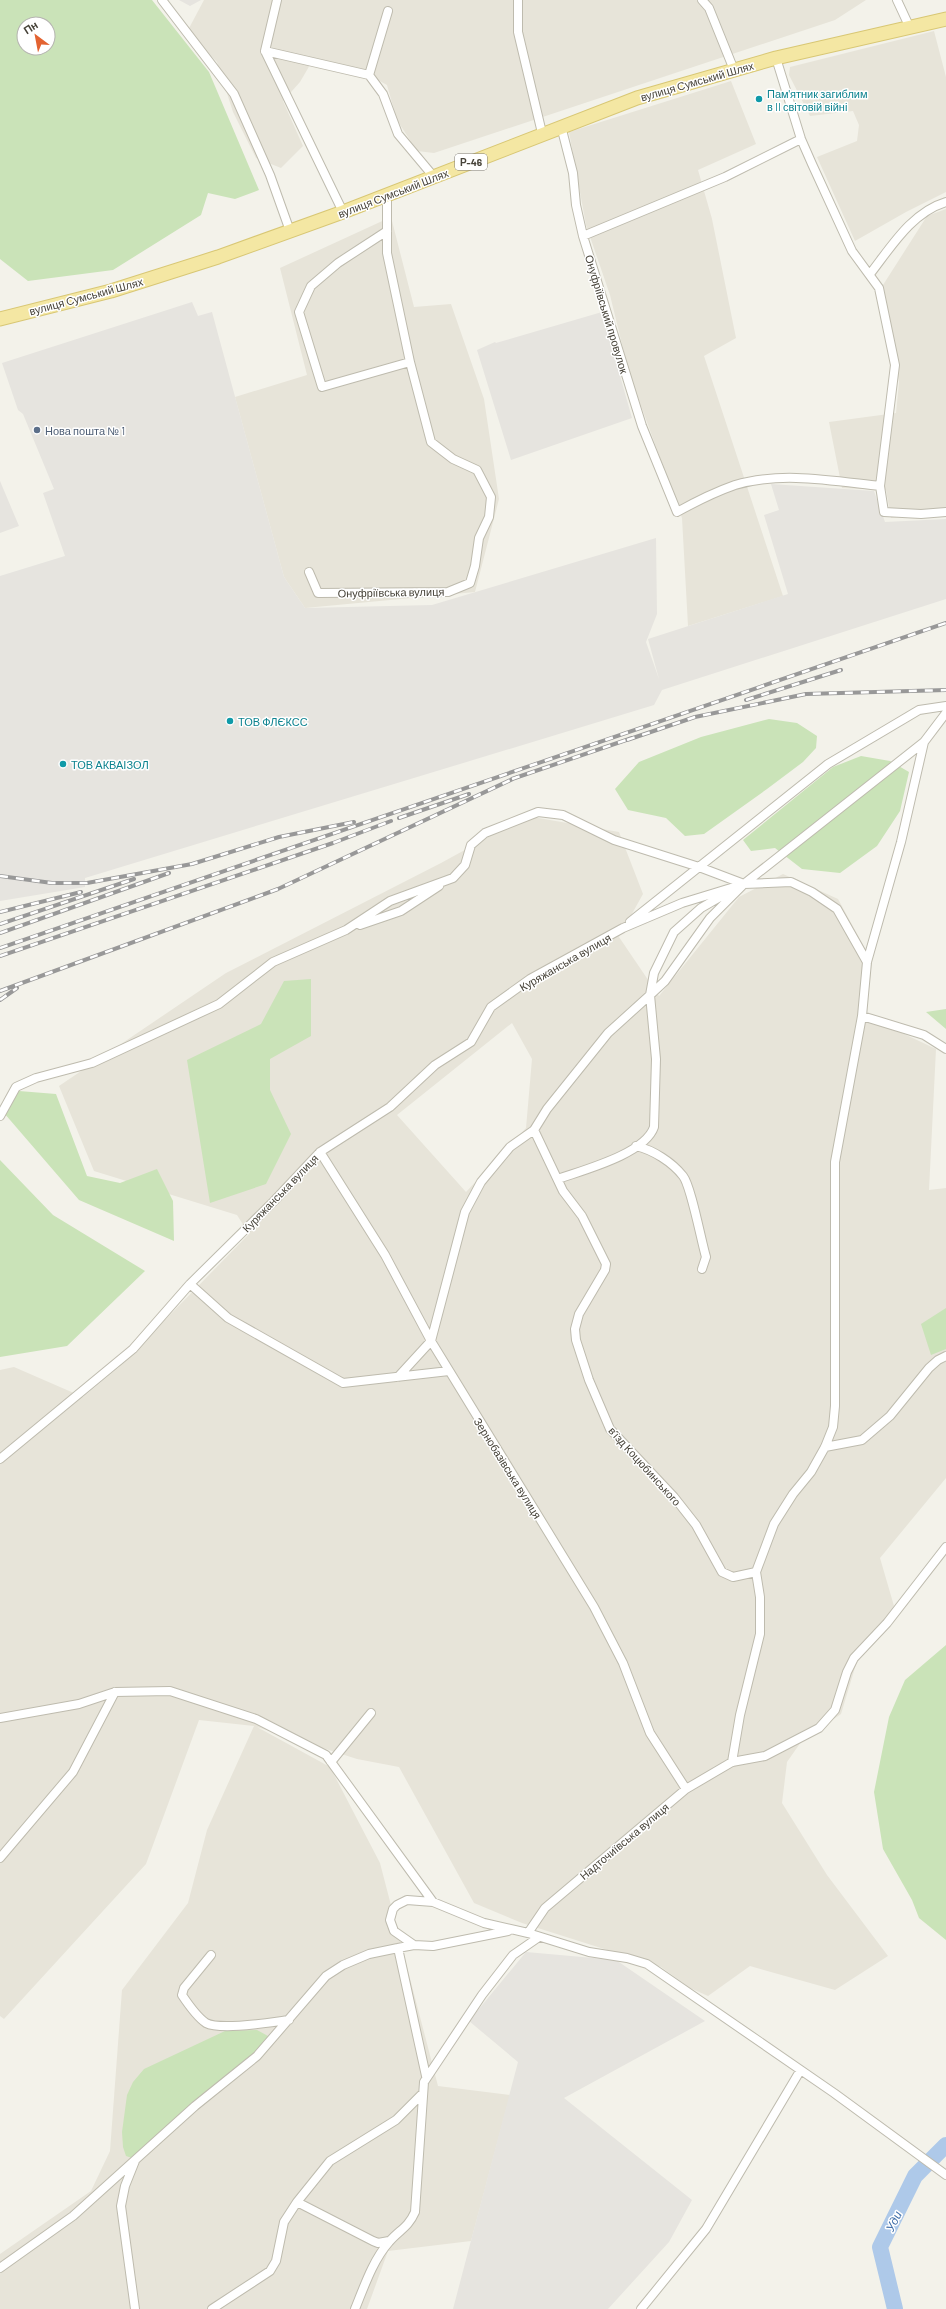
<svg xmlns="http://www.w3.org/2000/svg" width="946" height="2309" font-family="Barlow,sans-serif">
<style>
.residential{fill:#e7e4d9;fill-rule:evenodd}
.industrial{fill:#e6e4df}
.green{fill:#cae3b8;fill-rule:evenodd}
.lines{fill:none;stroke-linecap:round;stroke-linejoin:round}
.river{stroke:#aec9e9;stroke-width:16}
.street-casing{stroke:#bebbae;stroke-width:10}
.primary-casing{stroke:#d8c774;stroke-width:15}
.street{stroke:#fff;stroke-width:8}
.primary{stroke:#f4e7a3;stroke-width:13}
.rail-casing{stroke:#989898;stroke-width:4}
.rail{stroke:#fff;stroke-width:2.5;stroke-dasharray:8;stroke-linecap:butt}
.culture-dot{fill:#0f9aa8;stroke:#fff;stroke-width:1.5}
.service-dot{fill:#5c6f8a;stroke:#fff;stroke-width:1.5}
.labels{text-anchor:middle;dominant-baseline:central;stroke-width:3;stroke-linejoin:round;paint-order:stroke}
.shield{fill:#fff;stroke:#7e7b74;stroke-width:1}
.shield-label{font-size:10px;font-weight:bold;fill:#474339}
.street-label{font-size:11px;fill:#474339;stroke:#fff}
.culture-label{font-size:11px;fill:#0d838f;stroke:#fff;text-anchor:start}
.service-label{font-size:11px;fill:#4e5e75;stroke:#fff;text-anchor:start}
.water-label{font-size:12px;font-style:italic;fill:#3d6da8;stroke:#fff}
</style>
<rect width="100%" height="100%" fill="#f3f2ea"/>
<path class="residential" d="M204,0H866L835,20L434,153L417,151L397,120L387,85L356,68L314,58L300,82L283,101L303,146L281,168L256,158L233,112L217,62L187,32Z
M934,31L946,77V192L906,212L855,241L817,157L857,141L859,125L853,111L810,116L789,75L790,67Z
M731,81L756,144L698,170L712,219L736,338L704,356L783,596L688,626L682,518L629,373L610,295L586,225L569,132Z
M946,209V510L891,518L886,490L842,488L829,422L896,413L899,382L883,285L927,216Z
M391,217L414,307L451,304L484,399L499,499L475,592L305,608L284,577L235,397L307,375L280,268Z
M527,816L619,832L643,894L619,937L659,996L739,897L783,874L838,899L872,961L866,1016L936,1049L929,1190L946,1188V1478L880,1558L894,1606L857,1661L841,1714L801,1742L787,1762L782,1803L827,1875L888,1956L835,1990L750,1966L708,1996L690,1988L661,1967L522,1923L474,1903L399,1767L357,1759L257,1727L330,1767L380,1863L438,2086L510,2095L471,2241L388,2251L367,2309H0V2254L91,2191L110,2151L122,1990L188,1903L207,1830L254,1726L199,1720L146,1864L4,2019L0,2016V1370L14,1367L83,1397L118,1368L249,1234L237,1215L94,1171L59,1086L226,973L441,863ZM512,1023L532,1059L526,1128L466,1192L397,1115Z"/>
<path class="industrial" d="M179,0H201L190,6Z
M192,302L198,316L212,312L284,577L305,608L432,605L656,538L657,614L646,642L659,679L648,639L788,594L764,515L779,510L771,484L874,491L885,522L946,519V599L662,690L654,705L85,878V887L0,901V576L65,556L43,493L54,489L23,414L18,410L2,363Z
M602,312L632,418L511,460L477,350L495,342L496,343Z
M0,481L19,526L0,533Z
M526,1952L616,1960L705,2021L564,2098L692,2200L669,2242L608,2309H453L518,2062L469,2021Z"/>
<path class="green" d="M0,0H152L209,72L259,190L235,199L208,193L201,215L113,270L28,281L0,259ZM24,24H48V48H24Z
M769,719L797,723L817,736L816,748L803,762L767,789L704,834L685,836L666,818L628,810L615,789L639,762L701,737Z
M861,756L890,761L909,772L900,811L877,846L840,873L802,869L775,848L751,851L743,840L833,767Z
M311,979V1036L270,1059V1090L291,1134L266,1184L210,1203L187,1060L261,1024L284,981Z
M946,1009V1029L926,1012Z
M19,1091L56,1094L87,1176L120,1183L157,1169L173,1201L174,1241L79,1200L4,1113Z
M0,1160L53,1215L145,1271L67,1346L0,1357Z
M946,1308V1349L931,1355L921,1324Z
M946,1645V1940L919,1918L912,1900L883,1849L874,1792L889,1717L905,1680Z
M257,2030L268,2036L269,2042L132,2158L126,2156L123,2147L122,2132L127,2095L133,2082L144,2069L225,2031Z"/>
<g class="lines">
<path class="river" d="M895,2309L880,2247L915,2176L946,2145"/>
<defs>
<path id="street" d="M162,0L234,94L270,175L290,231
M518,0V32L542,133
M702,0L709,8L734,70
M897,0L910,28
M265,51L369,75L383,94L398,134L434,177
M265,51L343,212
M265,51L277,0
M776,58L801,139L812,164L852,251L879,288L895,365L880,486L884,512L921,514L946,512
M369,75L388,11
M561,126L573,173L576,205L583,236L642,426L677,512C695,502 715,492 735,485C781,471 834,481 880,486
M387,231L338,263L311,286L299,312L322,387L410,362L387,253V195
M583,236L725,177L801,139
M870,274C891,247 912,212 946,202
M309,572L318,593L448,592L470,583L475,566L479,538L489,517L491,497L477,470L453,459L431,442L410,362
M630,922L828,764L919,710L946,706
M360,925L401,911L439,886
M862,1016L924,1035L946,1049
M0,1116L16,1087L36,1078L92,1063L219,1004L273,962L346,930L390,901L453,878L465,865L471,845L485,833L538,812L563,815L614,840L699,867L744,884L791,882L812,892L837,909L867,962
M534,1130L563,1191L582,1216L606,1264L605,1270L579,1314L575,1329L576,1340L589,1380L610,1429L674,1497L696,1525L722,1572L733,1577L756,1572
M636,1146C653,1150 672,1162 683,1176C691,1186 701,1240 706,1257L702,1269
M320,1152L385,1255L431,1341L594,1607L623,1663L650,1733L686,1789
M558,1179C583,1170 645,1154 654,1127L656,1059L650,995L665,981L710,918L742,886
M190,1284L228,1318L343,1383L449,1371
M398,1377L431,1341L465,1212L481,1182L510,1147L534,1130L547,1109L608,1033L650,995L654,973L674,932L701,908L727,893
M825,1447L862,1440L890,1416L929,1368L938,1360L946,1356
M0,1459L133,1349L190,1284L274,1201L320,1152L390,1107L435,1065L471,1042L491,1007L530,979L623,928L682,903L744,884L924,742
M0,1718L79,1704L115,1692L170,1691L256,1719L326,1755L433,1902
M331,1762L371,1713
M732,1762L740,1715L760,1634V1597L756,1572L774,1524L793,1494L811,1472L825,1447L833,1427L835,1406V1162L862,1016L867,962L901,842L924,742L946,713
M0,1858L73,1772L115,1692
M528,1933L545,1908L686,1789L732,1762L765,1756L819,1728L835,1710L847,1672L854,1658L887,1623L946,1547
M414,1945L394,1931L390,1920L393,1909L397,1905L407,1900L433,1902L484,1923L528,1933L589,1952L627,1958L647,1964L834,2093L946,2175
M398,1948L426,2076
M211,1955L184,1988L182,1995C188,2004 197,2017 206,2023C221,2031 272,2022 289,2020
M297,2202L373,2241L378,2243L389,2241
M0,2268L73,2216L195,2106L257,2056L326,1976L343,1965L369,1954L398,1948L414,1945L433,1946L508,1931
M135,2309L121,2206L125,2186L135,2161
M212,2309L270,2271L276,2261L284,2222L297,2202L330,2161L396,2120L421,2095
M355,2309C364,2287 373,2260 389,2242C399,2230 408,2228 415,2212L424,2082L482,1995L513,1955L539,1937
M641,2309L706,2229L800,2071"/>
<path id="primary" d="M0,319L111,291L218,257L343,212L637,98L776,58L946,19"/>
</defs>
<use href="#street" class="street-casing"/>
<use href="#primary" class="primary-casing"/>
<use href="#street" class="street"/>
<use href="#primary" class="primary"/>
<defs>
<path id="rail" d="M746,700L841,670
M627,740L695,717L806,694L946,690
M512,779L632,738
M399,818L469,794
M0,876L52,883H87L192,864L279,837L354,822
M0,912L81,892
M0,924L134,879
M0,933L169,873
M0,948L946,623
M0,956L333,843L391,821
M0,991L278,889L517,777
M0,1000L17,988"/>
</defs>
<use href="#rail" class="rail-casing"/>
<use href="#rail" class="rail"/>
</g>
<g class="culture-dot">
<circle cx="759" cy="99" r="4"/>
<circle cx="230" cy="721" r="4"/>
<circle cx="63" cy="764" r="4"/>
</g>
<circle class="service-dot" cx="37" cy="430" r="4"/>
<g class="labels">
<rect class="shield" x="455" y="154" width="32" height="16" rx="3"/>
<g class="shield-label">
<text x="471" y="162">Р-46</text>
</g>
<g class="street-label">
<text transform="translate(697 81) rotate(-16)">вулиця Сумський Шлях</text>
<text transform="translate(393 193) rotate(-21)">вулиця Сумський Шлях</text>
<text transform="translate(86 296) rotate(-15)">вулиця Сумський Шлях</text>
<text transform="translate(607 314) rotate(73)">Онуфріївський провулок</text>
<text transform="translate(391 592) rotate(-1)">Онуфріївська вулиця</text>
<text transform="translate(565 962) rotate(-30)">Куряжанська вулиця</text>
<text transform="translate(280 1193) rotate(-46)">Куряжанська вулиця</text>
<text transform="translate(645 1466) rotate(48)">в’їзд Коцюбинського</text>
<text transform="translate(508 1468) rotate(58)">Зернобазівська вулиця</text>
<text transform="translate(624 1841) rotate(-40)">Надточиївська вулиця</text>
</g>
<g class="culture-label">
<text x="767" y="93">Пам'ятник загиблим<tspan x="767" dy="13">в II світовій війні</tspan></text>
<text x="238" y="721">ТОВ ФЛЄКСС</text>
<text x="71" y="764">ТОВ АКВАІЗОЛ</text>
</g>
<g class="service-label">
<text x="45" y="430">Нова пошта № 1</text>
</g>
<g class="water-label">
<text transform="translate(893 2221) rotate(-64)">Уди</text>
</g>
</g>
<g transform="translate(36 36) rotate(328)"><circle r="19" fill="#ffffff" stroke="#b5b4b0"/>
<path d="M0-3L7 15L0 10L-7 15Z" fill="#e36331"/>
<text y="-6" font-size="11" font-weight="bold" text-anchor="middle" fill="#474339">Пн</text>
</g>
</svg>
